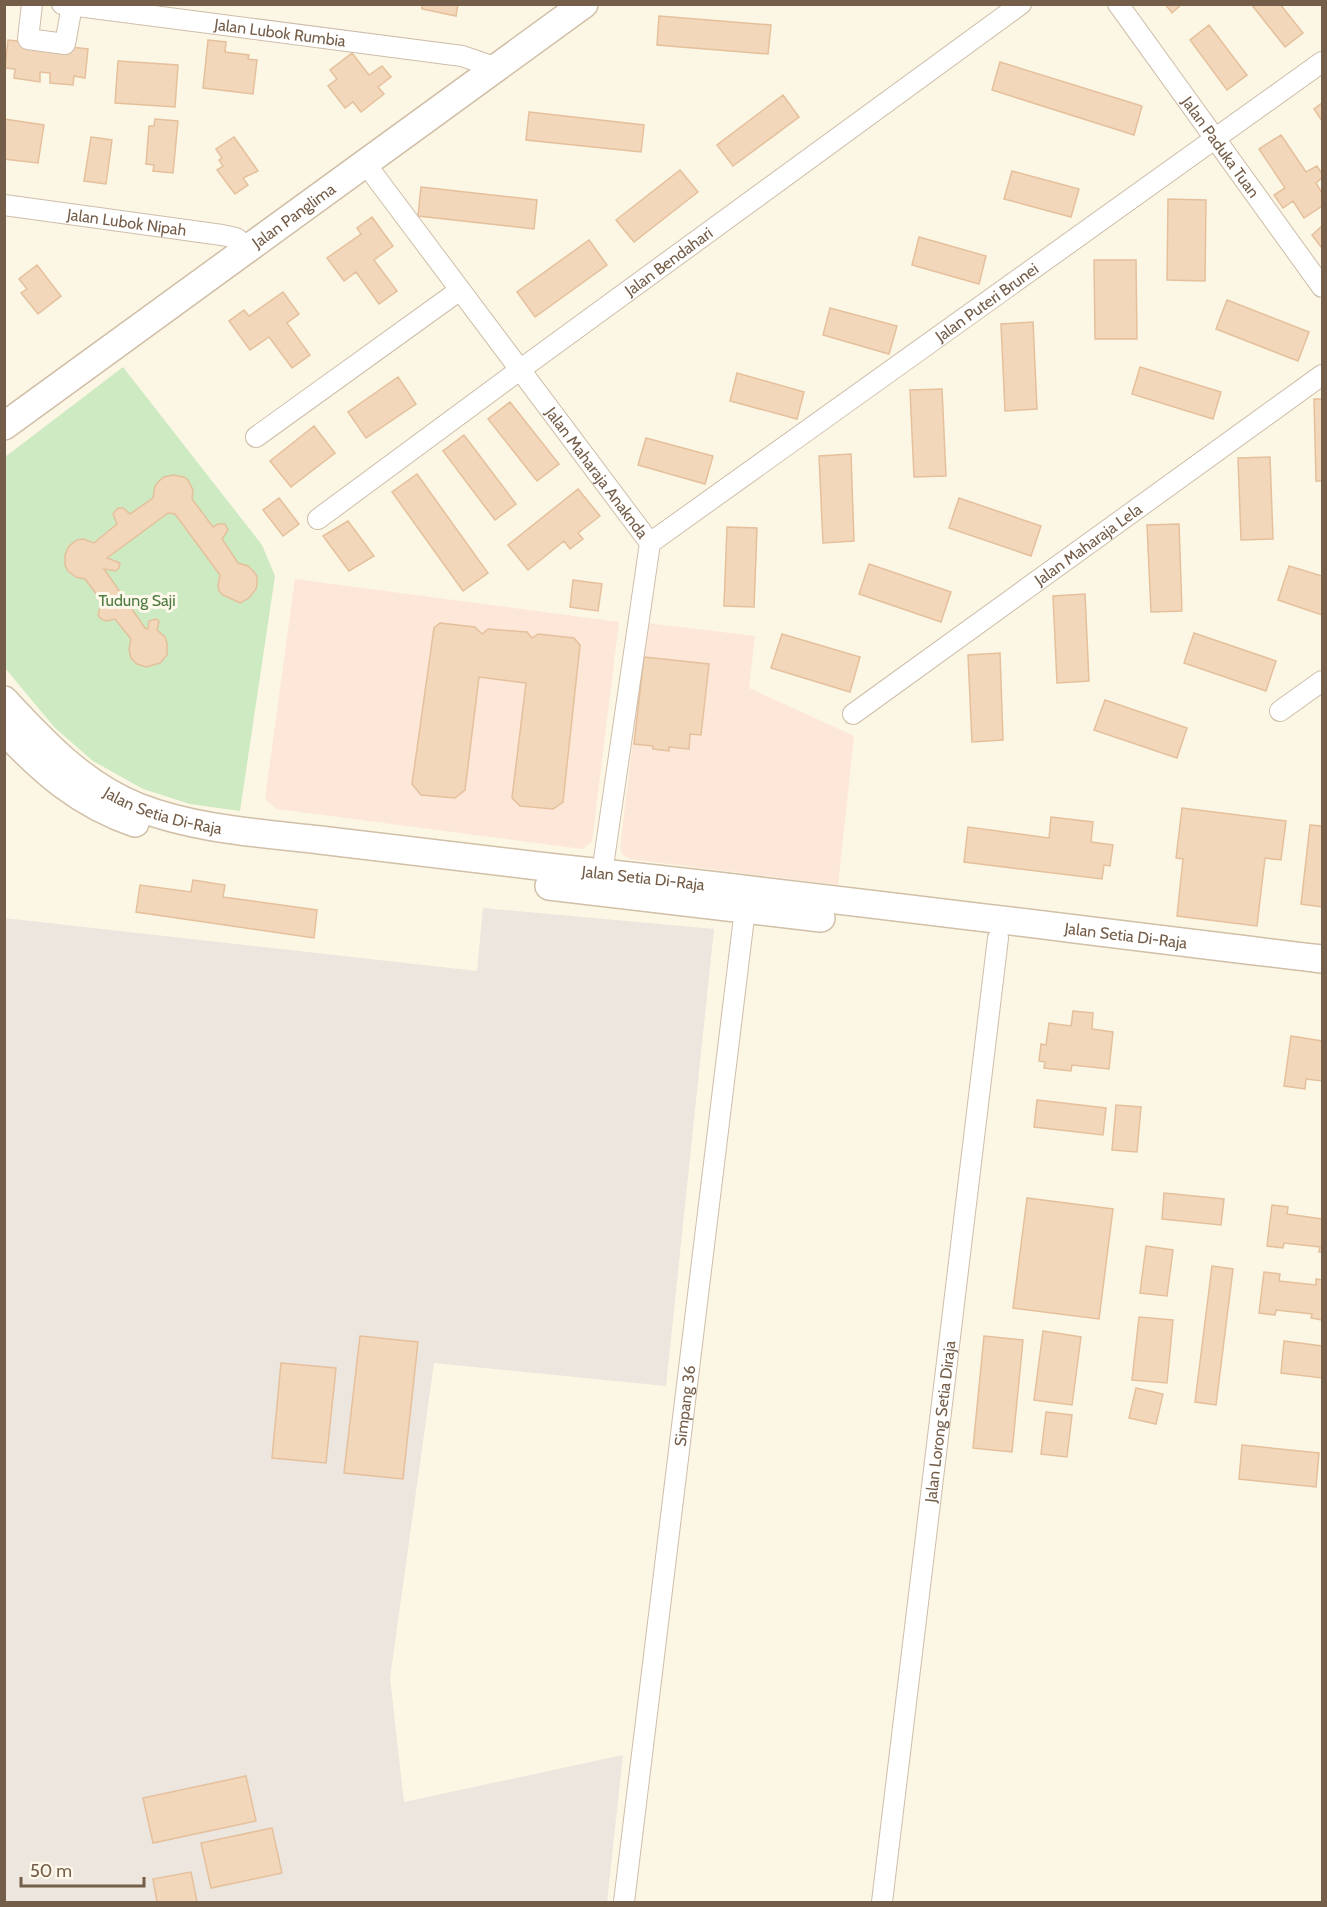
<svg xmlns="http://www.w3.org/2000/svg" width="1327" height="1907" font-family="Cabin,sans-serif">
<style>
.commercial{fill:#fde7d8}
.industrial{fill:#ece6df}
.green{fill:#ceeac2}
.building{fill:#f2d7bb;stroke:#e5c09c;stroke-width:1.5}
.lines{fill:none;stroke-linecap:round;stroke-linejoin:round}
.street-casing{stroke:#cebeaa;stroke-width:22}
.secondary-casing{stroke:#d1bfa7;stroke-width:30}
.street{stroke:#fff;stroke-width:20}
.secondary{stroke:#fff;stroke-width:27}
.labels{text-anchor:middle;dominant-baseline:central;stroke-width:6;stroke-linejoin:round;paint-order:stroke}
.street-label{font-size:16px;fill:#755e49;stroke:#fff9eb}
.park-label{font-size:16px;fill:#4c7b41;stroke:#fff9eb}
</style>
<rect width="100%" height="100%" fill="#fcf6e4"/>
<path class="commercial" d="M295,579L619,622L592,842L582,849L277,809L265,799Z
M647,623L755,636L749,688L854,736L838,885L630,859L623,855L620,848Z"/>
<path class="industrial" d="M483,908L714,929L666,1386L434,1363L390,1678L404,1802L623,1755L607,1902H5L4,918L477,971Z"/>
<path class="green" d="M123,367L262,545L275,576L240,811L190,804L143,789L93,761L55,728L5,668V457Z"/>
<path class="building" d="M422,4H458L456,16L422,9Z
M1165,4H1182L1172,13Z
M1251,4H1280L1303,33L1285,47Z
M659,16L771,25L768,54L657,45Z
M1209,25L1247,75L1227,90L1190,40Z
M8,40L88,49L85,78L74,76L73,85L50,83V73L40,72V82L14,78L15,69L5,68Z
M208,40L226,42L225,52L249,55L248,59L257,60L253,94L203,88Z
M352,53L369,75L382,66L391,77L378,87L384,94L361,112L353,102L345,108L328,86L337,79L330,70Z
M118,61L178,65L175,107L115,103Z
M1000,62L1142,106L1134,135L992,90Z
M783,95L799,117L733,166L717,145Z
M1322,103V121L1314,109Z
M529,112L644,125L641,152L526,140Z
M4,119L44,125L38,163L4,159Z
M155,119L178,121L173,173L153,171L154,165L146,164L149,126H154Z
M1281,135L1306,172L1317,166L1322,174V178L1316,183L1322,193V206L1304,218L1293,201L1283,208L1274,195L1285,188L1259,149Z
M91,137L112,140L106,184L84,181Z
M234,137L258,171L243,178L248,185L235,194L217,170L223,166L219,160L222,158L216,149Z
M680,170L698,192L634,242L616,220Z
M1012,171L1079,189L1071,217L1004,199Z
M421,187L537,200L534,229L418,216Z
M1168,199L1206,200L1205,281L1167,280Z
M372,217L393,246L374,260L397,291L379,304L356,272L344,281L327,258L361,234L357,228Z
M1322,226V248L1312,235Z
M919,237L986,256L979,284L912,265Z
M589,240L607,265L535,317L517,292Z
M1094,260H1136L1137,339H1095Z
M37,265L61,296L38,314L21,293L27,289L19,279Z
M283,292L299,314L287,323L310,355L292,368L269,337L250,350L229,321L244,310L249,316Z
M1227,300L1309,332L1298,361L1216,329Z
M830,308L897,326L889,354L823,335Z
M1033,322L1037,409L1005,411L1001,324Z
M1140,367L1221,392L1213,419L1132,394Z
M737,373L804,392L797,419L730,401Z
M398,377L416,404L366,438L348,412Z
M942,389L946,476L914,477L910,390Z
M1314,399H1322V481H1316Z
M510,402L559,464L537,481L488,419Z
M314,426L335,453L291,487L270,461Z
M464,435L516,504L495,520L443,451Z
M646,438L713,456L705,484L638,465Z
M851,454L854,541L823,543L819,456Z
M1270,457L1273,539L1241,540L1238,458Z
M417,474L488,573L463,591L392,492Z
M173,475L184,477L188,480L193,490L192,499L213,527L218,524H225L228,530L222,539L238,563L248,566L254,572L257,576V585L256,589L249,598L240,603L223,595L219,591L218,585L220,575L175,514L168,513L107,558L120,563L119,568L116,571L104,569L145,628L148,629L149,621L156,619L159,621L157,630L165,637L167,643V655L160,663L146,667L137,664L131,658L129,649L131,639L115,619L106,621L100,618L98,615L100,608L104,604L85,579L76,577L68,571L65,565V555L69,546L77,540L83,539L94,543L117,524L113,514L118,508H123L130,514L153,498L155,486L159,481L164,477Z
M578,489L600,516L578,533L583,539L570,549L564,541L528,570L508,545Z
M279,498L299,524L283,536L263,510Z
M959,498L1041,526L1031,556L949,528Z
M348,521L374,556L349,571L323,536Z
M1179,524L1182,611L1151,612L1147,525Z
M727,527L757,528L754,607L724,606Z
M869,564L951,592L941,622L859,594Z
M1289,566L1322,576V615L1278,600Z
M573,580L602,584L598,611L570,607Z
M1085,594L1089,681L1057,683L1053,596Z
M440,623L475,627L482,634L488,629L527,632L532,638L538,634L574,638L580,645L563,802L553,809L520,806L512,798L526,683L479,677L465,790L455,798L421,795L412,784L434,628Z
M1194,633L1276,661L1266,691L1184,663Z
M782,634L860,657L850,692L771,668Z
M1000,653L1003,740L972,742L968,655Z
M644,657L709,664L701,735L690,734L689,749L669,747V751L653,749V746L634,744Z
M1105,700L1187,728L1177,758L1094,730Z
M1182,808L1286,821L1281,860L1265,858L1257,926L1177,916L1183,859L1176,858Z
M1051,817L1093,822L1091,842L1113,845L1110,866L1104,865L1102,879L964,862L968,827L1049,838Z
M1310,825L1322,826V907L1301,904Z
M193,880L225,885L223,897L317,910L314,938L136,912L140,885L191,892Z
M1073,1011L1093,1013L1092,1029L1113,1032L1109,1069L1072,1065L1071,1071L1044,1068L1045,1062L1039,1061L1041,1044L1046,1045L1049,1023L1071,1026Z
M1291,1036L1322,1041V1081L1306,1079L1305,1089L1284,1086Z
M1037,1100L1106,1108L1103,1135L1034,1127Z
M1116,1105L1141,1107L1137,1152L1112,1150Z
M1164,1193L1224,1199L1221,1225L1162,1219Z
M1027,1198L1113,1209L1099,1319L1013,1308Z
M1272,1205L1288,1207L1287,1214L1322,1219V1252H1319L1320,1247L1284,1243L1283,1248L1267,1246Z
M1146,1246L1173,1250L1167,1296L1140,1293Z
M1212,1266L1233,1269L1216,1405L1195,1402Z
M1264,1272L1280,1274L1279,1281L1316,1285V1279L1322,1280V1320L1311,1318L1312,1314L1276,1310L1275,1315L1259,1313Z
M1139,1317L1173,1320L1167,1383L1132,1380Z
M1043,1331L1081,1337L1072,1405L1034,1400Z
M360,1336L418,1342L403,1479L344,1473Z
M984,1336L1023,1340L1012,1452L973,1448Z
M1284,1341L1322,1346V1378L1281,1373Z
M281,1363L336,1368L326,1463L272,1458Z
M1136,1388L1163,1394L1156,1424L1129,1418Z
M1046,1412L1072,1415L1067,1457L1041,1454Z
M1242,1445L1319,1453L1316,1487L1239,1479Z
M246,1776L256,1821L153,1843L143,1798Z
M272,1828L282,1873L211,1888L201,1843Z
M191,1872L197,1902H157L153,1879Z"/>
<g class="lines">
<defs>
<g id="street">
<path d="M32,4L28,39L65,44L72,6"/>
<path id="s1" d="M62,4L462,56L497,68"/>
<path id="s2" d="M1118,4L1322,287"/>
<path id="s3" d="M365,163L650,543L602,873"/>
<path id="s4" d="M4,205L222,235L236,238L248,247"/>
<path d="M256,437L460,290"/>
<path id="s5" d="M318,519L521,369L1021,4"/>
<path id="s6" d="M650,543L1322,62"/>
<path d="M1280,711L1322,681"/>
<path id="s7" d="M853,714L1322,375"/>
<path id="s8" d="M624,1902L745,909"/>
<path id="s9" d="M882,1902L998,938"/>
</g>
<g id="secondary">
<path id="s10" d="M4,426L584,4"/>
<path id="s11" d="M4,700C43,742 83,785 138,807C194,829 259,833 320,840C401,850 483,860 565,869C818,896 1070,929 1322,959"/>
<path d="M4,730C43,772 80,804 135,823"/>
<path d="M549,886L821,918"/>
</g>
</defs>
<use href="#street" class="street-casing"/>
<use href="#secondary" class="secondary-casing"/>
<use href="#street" class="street"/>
<use href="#secondary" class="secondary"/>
</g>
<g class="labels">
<g class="street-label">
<text stroke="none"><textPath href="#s1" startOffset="220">Jalan Lubok Rumbia</textPath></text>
<text stroke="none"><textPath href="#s2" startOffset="176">Jalan Paduka Tuan</textPath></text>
<text stroke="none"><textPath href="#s10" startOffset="358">Jalan Panglima</textPath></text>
<text stroke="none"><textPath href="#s4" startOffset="124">Jalan Lubok Nipah</textPath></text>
<text stroke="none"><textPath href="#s5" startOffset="435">Jalan Bendahari</textPath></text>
<text stroke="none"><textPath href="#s6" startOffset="414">Jalan Puteri Brunei</textPath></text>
<text stroke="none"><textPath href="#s3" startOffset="387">Jalan Maharaja Anaknda</textPath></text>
<text stroke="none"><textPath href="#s7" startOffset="290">Jalan Maharaja Lela</textPath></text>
<text stroke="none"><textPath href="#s11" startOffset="198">Jalan Setia Di-Raja</textPath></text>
<text stroke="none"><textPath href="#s11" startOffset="684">Jalan Setia Di-Raja</textPath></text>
<text stroke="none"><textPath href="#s11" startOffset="1170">Jalan Setia Di-Raja</textPath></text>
<text stroke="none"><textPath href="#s8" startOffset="500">Simpang 36</textPath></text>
<text stroke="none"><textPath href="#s9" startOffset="484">Jalan Lorong Setia Diraja</textPath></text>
</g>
<g class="park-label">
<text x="137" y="600">Tudung Saji</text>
</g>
</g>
<rect width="1327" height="1907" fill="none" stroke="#755e49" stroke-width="12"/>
<path d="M21 1877v9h123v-9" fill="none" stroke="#755e49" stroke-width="3"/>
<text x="30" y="1877" font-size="18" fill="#755e49" stroke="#fff9eb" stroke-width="4.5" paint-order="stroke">50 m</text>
</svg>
